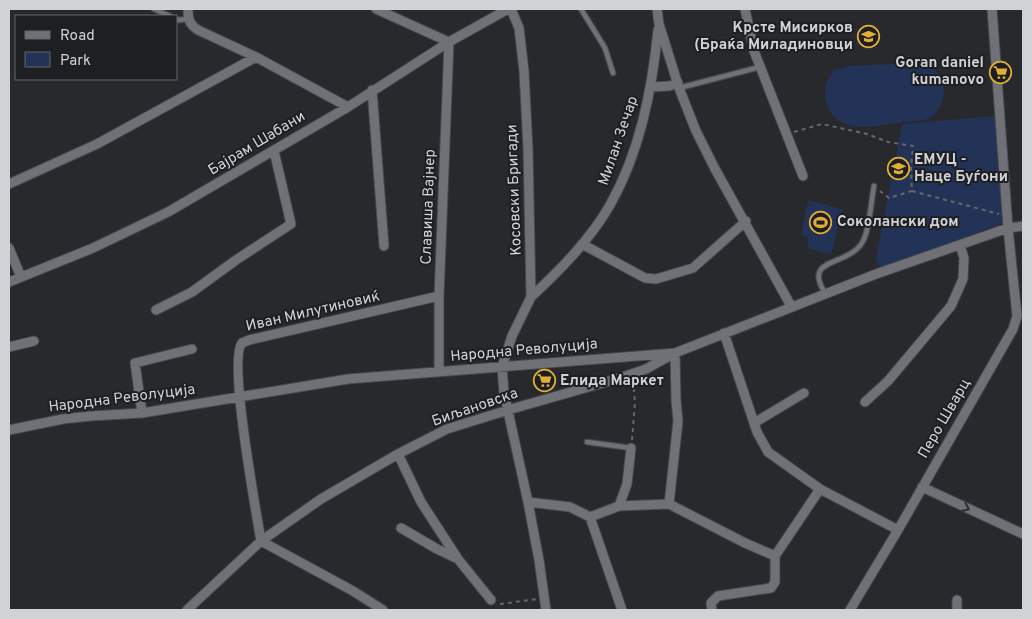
<svg xmlns="http://www.w3.org/2000/svg" width="1032" height="619" font-family="Overpass,sans-serif">
<style>
.park{fill:#233358}
.lines{fill:none;stroke-linecap:round;stroke-linejoin:round}
.lane-casing{stroke:#46474b;stroke-width:7}
.street-casing{stroke:#46474b;stroke-width:11}
.path{stroke:#65676a;stroke-width:2;stroke-dasharray:4 4;stroke-linecap:butt}
.lane{stroke:#6f7177;stroke-width:4.5}
.street{stroke:#6f7177;stroke-width:9}
.oneway{stroke:#2d2f34}
.labels{text-anchor:middle;dominant-baseline:central;stroke-width:4;stroke-linejoin:round;paint-order:stroke}
.poi-label{font-size:15px;font-weight:bold;fill:#d1d2d5;stroke:#1d1f23;text-anchor:start}
.street-label{font-size:15px;fill:#d1d2d5;stroke:#1d1f23}
</style>
<rect width="100%" height="100%" fill="#27292d"/>
<path class="park" d="M917,63L935,69C944,82 947,95 939,108C936,113 933,117 928,119C916,122 901,122 889,124C875,126 856,130 843,123C829,117 822,98 826,84C828,79 832,74 834,70L851,66Z
M995,116L1003,223L881,268L876,260L902,124Z
M808,200L842,209L831,255L808,248V237L801,235Z"/>
<g class="lines">
<defs>
<path id="lane" d="M154,9L170,16
M581,9L605,48L613,73
M176,19L179,20L188,19
M679,88L760,67
M825,293C801,255 852,268 864,239C870,226 871,201 874,186
M587,442L631,448"/>
<path id="street" d="M188,9C188,19 189,24 198,30L256,57L348,107
M376,9L449,42
M511,9L519,28L524,71L528,149L531,297L512,336L502,367L504,393L528,502L539,560L546,610
M657,9L659,24L679,88L696,131L714,167L791,306
M745,9L754,51L803,176
M651,87L669,86L678,83
M372,90L384,246
M9,184L97,144L256,57
M582,244L645,278L656,279L693,268L746,221
M9,248L21,277
M9,282L93,248L168,212L348,107L449,42L508,9
M531,297C560,270 590,240 610,205C640,152 652,90 658,30
M156,310L192,292L236,260L291,224L274,151
M724,333L757,432L768,452L820,489L898,530
M9,347L34,341
M439,372V296L449,42
M865,402L888,381L951,306L963,279L964,258L960,245
M142,413L135,363L192,349
M754,423L804,393
M9,430L63,419L91,416L142,413L348,379L675,353L876,274L1008,228L1023,226
M398,454L421,502L458,559L491,600
M922,487L1023,534
M528,502L570,507L590,517L622,610
M619,506L627,484L631,448
M590,517L619,506L669,504L745,543L775,556
M401,528L437,549L458,559
M957,600V610
M187,610L261,541L321,499L398,454L447,429L508,410L620,378L646,369L675,353L676,400L678,421L669,504
M383,610L353,591L261,541C256,511 228,359 242,343L249,340L439,296
M712,610L711,603L718,596L771,588L775,582V556L820,489
M850,610L898,530L1005,343L1013,329L1017,316L1008,228L992,9"/>
</defs>
<use href="#lane" class="lane-casing"/>
<use href="#street" class="street-casing"/>
<path class="path" d="M794,132L822,124L867,134L888,142L913,146L911,168L912,191L889,198L880,191
M912,191L999,214
M632,440L635,402L633,383
M500,604L537,599"/>
<use href="#lane" class="lane"/>
<use href="#street" class="street"/>
</g>
<defs><path id="oneway-chevron" d="M-2-3.5L2.5 0L-2 3.5" fill="none" stroke-width="1.6" stroke-linecap="round" stroke-linejoin="round" transform="scale(1.25)"/></defs>
<use class="oneway" href="#oneway-chevron" transform="translate(966 508) rotate(25)"/>
<defs>
<symbol id="school-ring" viewBox="-11 -11 22 22"><circle r="9.5" fill="#1d1f23" stroke="#e1af34" stroke-width="1.5"/><path d="M0-5L7-2L0 1L-7-2ZM-4 1L0 2.5L4 1V4Q0 6-4 4Z" fill="#e1af34"/></symbol>
<symbol id="supermarket-ring" viewBox="-11 -11 22 22"><circle r="9.5" fill="#1d1f23" stroke="#e1af34" stroke-width="1.5"/><path d="M-6-5.5h2.5l.6 2H6L4.5 2H-2.5L-4.4-4H-6ZM-1.5 3.2a1.3 1.3 0 1 0 .1 0ZM3 3.2a1.3 1.3 0 1 0 .1 0Z" fill="#e1af34"/></symbol>
<symbol id="stadium-ring" viewBox="-11 -11 22 22"><circle r="9.5" fill="#1d1f23" stroke="#e1af34" stroke-width="1.5"/><path d="M0-5a6.5 5 0 1 0 0 10a6.5 5 0 1 0 0-10ZM-3.5-1.8h7v3.6h-7Z" fill="#e1af34"/></symbol>
</defs>
<g fill-rule="evenodd">
<use href="#school-ring" x="856" y="24" width="25" height="25"/>
<use href="#supermarket-ring" x="988" y="60" width="25" height="25"/>
<use href="#school-ring" x="886" y="156" width="25" height="25"/>
<use href="#stadium-ring" x="808" y="210" width="25" height="25"/>
<use href="#supermarket-ring" x="532" y="368" width="25" height="25"/>
</g>
<g class="labels">
<g class="poi-label">
<text x="853" y="28" text-anchor="end">Крсте Мисирков<tspan x="853" dy="17">(Браќа Миладиновци</tspan></text>
<text x="984" y="63" text-anchor="end">Goran daniel<tspan x="984" dy="17">kumanovo</tspan></text>
<text x="914" y="160">ЕМУЦ -<tspan x="914" dy="17">Наце Буѓони</tspan></text>
<text x="837" y="222">Соколански дом</text>
<text x="560" y="381">Елида Маркет</text>
</g>
<g class="street-label">
<text transform="translate(619 141) rotate(-71)">Милан Зечар</text>
<text transform="translate(257 144) rotate(-31)">Бајрам Шабани</text>
<text transform="translate(515 190) rotate(-92)">Косовски Бригади</text>
<text transform="translate(429 207) rotate(-88)">Славиша Вајнер</text>
<text transform="translate(313 312) rotate(-13)">Иван Милутиновиќ</text>
<text transform="translate(524 351) rotate(-5)">Народна Револуција</text>
<text transform="translate(122 399) rotate(-7)">Народна Револуција</text>
<text transform="translate(475 408) rotate(-19)">Биљановска</text>
<text transform="translate(945 419) rotate(-60)">Перо Шварц</text>
</g>
</g>
<rect width="1032" height="619" fill="none" stroke="#d1d2d5" stroke-width="20"/>
<rect x="15" y="15" width="162" height="65" fill="#1d1f23" stroke="#65676a"/>
<rect x="25" y="31" width="25" height="8" fill="#6f7177" stroke="#65676a"/>
<text x="60" y="40" font-size="15" fill="#d1d2d5">Road</text>
<rect x="25" y="52" width="25" height="15" fill="#233358" stroke="#65676a"/>
<text x="60" y="65" font-size="15" fill="#d1d2d5">Park</text>
</svg>
